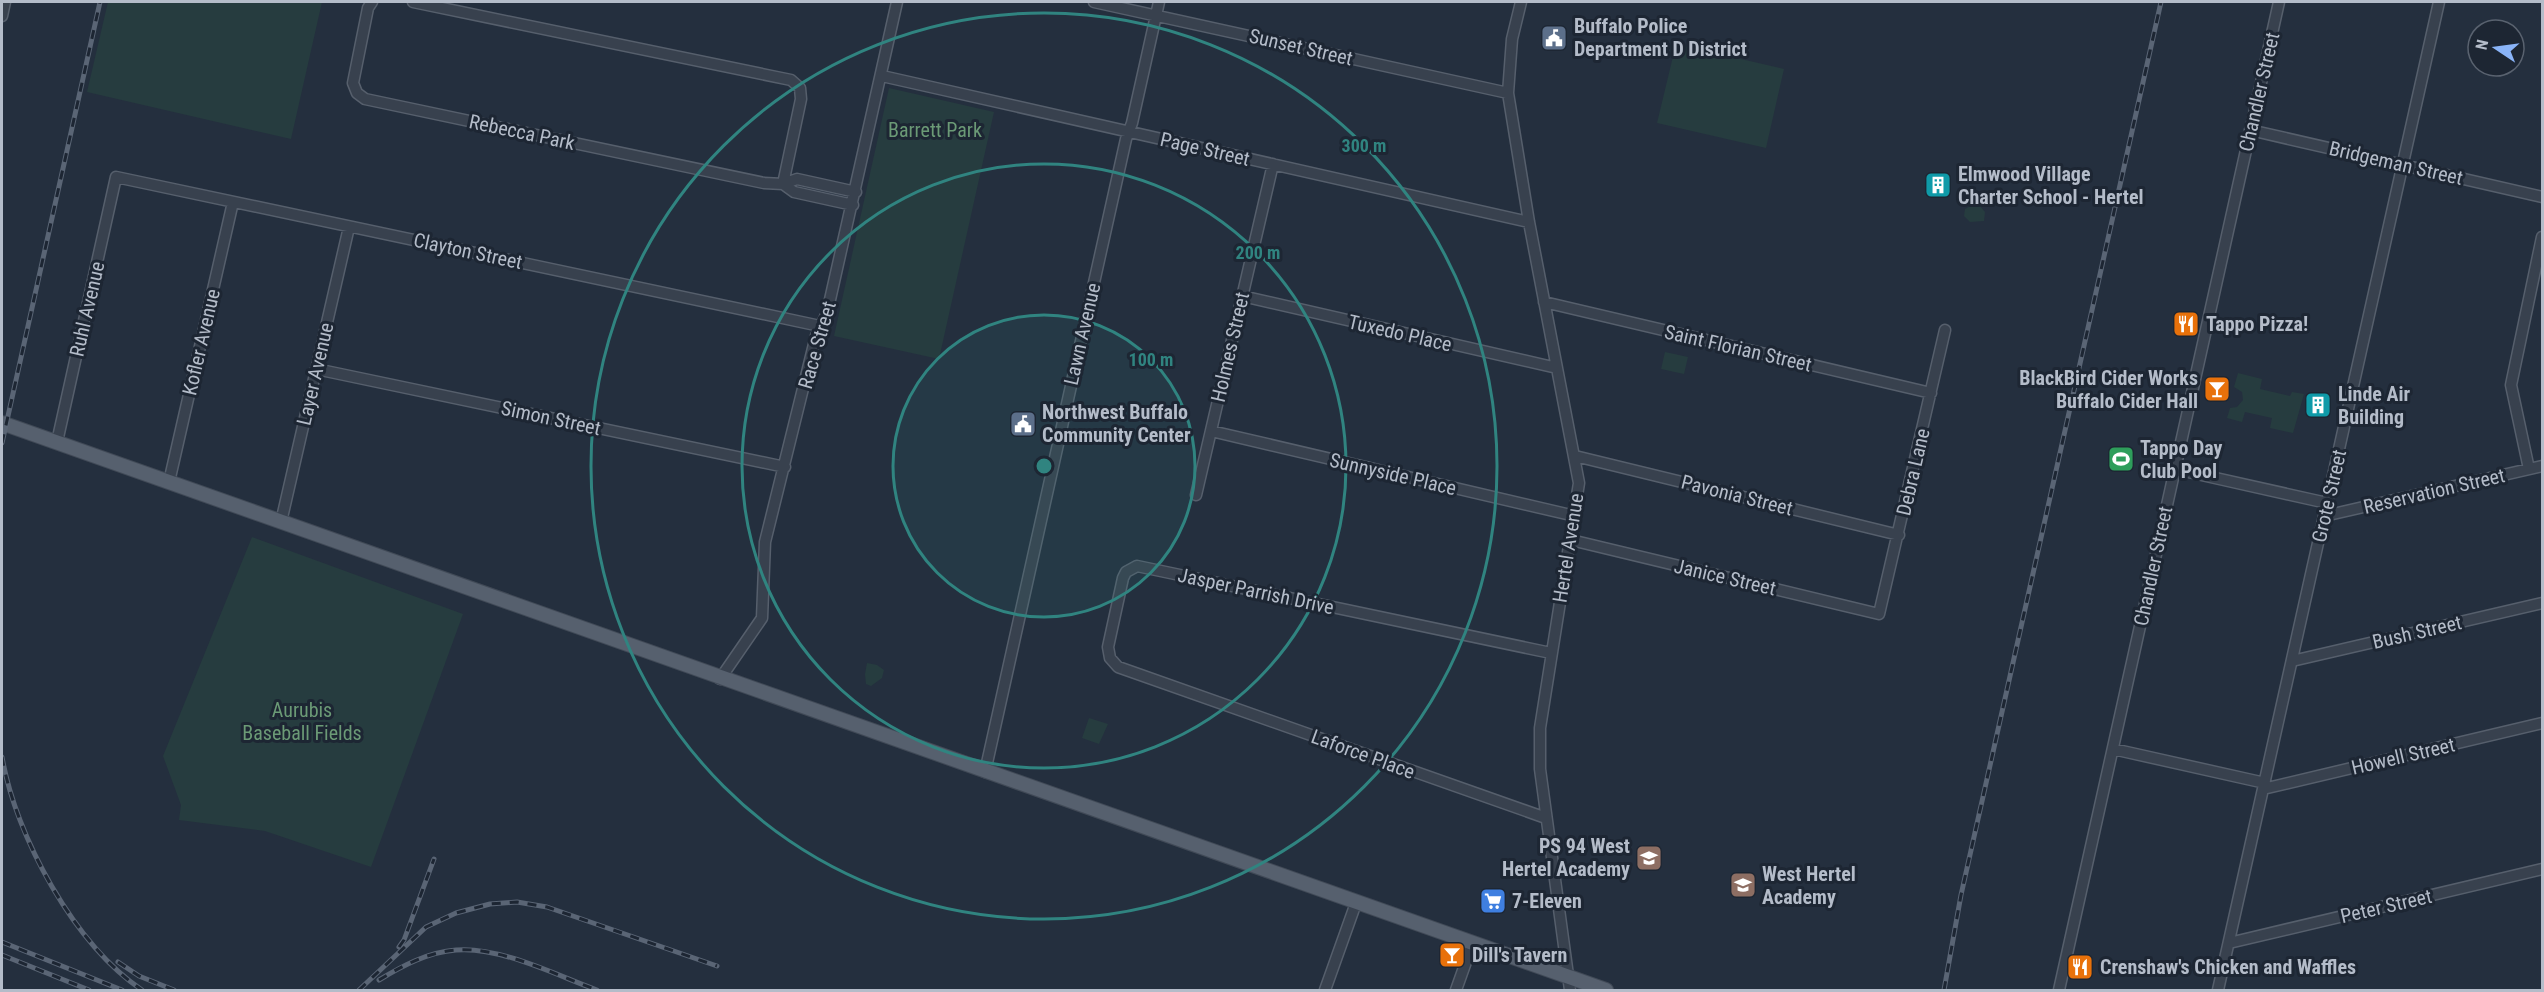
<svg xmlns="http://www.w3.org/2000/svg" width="2544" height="992" font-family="'Roboto Condensed',sans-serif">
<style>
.green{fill:#263c3f}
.water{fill:#394c67}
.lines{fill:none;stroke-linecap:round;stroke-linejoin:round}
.minor-casing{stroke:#565f6c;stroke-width:13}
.major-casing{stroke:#414a57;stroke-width:16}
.minor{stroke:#38414e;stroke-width:10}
.major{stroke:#56606e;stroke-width:14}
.rail-casing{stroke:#5a6575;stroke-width:5}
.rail{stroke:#1d2633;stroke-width:3;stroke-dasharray:9;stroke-linecap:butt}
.ring{fill:none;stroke:#308480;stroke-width:3}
.labels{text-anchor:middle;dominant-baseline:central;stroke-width:6;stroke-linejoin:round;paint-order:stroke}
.poi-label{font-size:20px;font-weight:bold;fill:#b4bcc9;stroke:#1d2633;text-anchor:start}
.street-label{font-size:20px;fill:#b4bcc9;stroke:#1d2633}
.park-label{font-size:20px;fill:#6b9a76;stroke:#1d2633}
.centre{fill:#308480;stroke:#1d2633;stroke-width:3}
.ring-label{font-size:18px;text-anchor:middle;font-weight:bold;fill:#308480;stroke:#1d2633;stroke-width:6;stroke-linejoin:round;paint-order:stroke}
</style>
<rect width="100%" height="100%" fill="#242f3e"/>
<path class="green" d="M108,2H322L291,139L87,92Z
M1676,44L1784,69L1766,148L1657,123Z
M889,88L994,112L939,359L834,336Z
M1974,204L1979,205L1985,212L1984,221L1970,222L1964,216L1965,209Z
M1665,352L1688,357L1684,374L1661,369Z
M2238,373L2262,379L2260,389L2290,396L2292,392L2304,394L2293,433L2270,428L2272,418L2245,412L2242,422L2227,418L2230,408L2237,407L2243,400L2242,392L2234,387Z
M252,537L463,614L371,867L265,831L179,820L181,805L163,756Z
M867,663L877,665L884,670L882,678L871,686L866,684L865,674Z
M1089,718L1108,724L1099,744L1082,738Z"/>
<path class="water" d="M2117,447L2129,450L2124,470L2113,467Z"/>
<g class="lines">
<defs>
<path id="minor" d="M372,2L368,8L353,83L357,93L365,99L764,183L783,184L801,99L800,88L791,80L413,2
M1094,2L1508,93
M1521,2L1512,39L1508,93L1529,222L1579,483L1540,728V769L1570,990
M2,16L5,2
M882,76L1529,222
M2250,130L2542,197
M783,184L797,179L856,192
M783,184L794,192L853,205
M1242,296L1557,368
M1544,302L1931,393
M316,369L785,467
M1211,431L1575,516
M57,442L116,177L820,326
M1575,456L1899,535
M2175,469L2327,503
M2529,469L2511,385L2542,237
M169,482L233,202
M1196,495L1273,164
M2325,512L2333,514L2542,466
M281,522L349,227
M1571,540L1879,614L1945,330
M2292,661L2542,603
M720,679L762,618L765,542L816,336L827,313L897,2
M2113,749L2265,783
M985,772L1126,139L1132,123L1159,2
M2263,789L2542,723
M1546,818L1118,667L1110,658L1108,647L1123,578L1126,572L1137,566L1551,653
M2229,943L2542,869
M1325,990L1356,903
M1456,990L1472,945
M2059,990L2279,2
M2218,990L2439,2"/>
<path id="major" d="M2,423L1606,990"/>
</defs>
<use href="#minor" class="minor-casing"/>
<use href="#major" class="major-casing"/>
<use href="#minor" class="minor"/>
<use href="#major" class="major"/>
<defs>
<path id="rail" d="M2,443L100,2
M2,757C16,837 74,944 142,990
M2,942L122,990
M399,947L404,940L434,859
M2,955L89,990
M118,962L139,976L174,990
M379,980C402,966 428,952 456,950C499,946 556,975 597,990
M359,990L426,927L456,913L490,904L517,902L547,907L717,966
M1944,990L1961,895L2161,2"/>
</defs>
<use href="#rail" class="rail-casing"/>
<use href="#rail" class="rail"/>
</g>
<circle cx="1044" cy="466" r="151" fill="#308480" fill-opacity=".12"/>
<g class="ring">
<circle cx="1044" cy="466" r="151"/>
<circle cx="1044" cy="466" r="302"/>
<circle cx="1044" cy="466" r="453"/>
</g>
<defs>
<symbol id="civic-square" viewBox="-11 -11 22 22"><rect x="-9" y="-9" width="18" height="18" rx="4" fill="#5c6f8a" stroke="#1d2633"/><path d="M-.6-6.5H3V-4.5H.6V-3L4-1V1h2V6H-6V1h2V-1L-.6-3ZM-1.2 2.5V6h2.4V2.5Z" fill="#fff"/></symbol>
<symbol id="building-square" viewBox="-11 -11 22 22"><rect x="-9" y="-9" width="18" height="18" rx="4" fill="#0f9aa8" stroke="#1d2633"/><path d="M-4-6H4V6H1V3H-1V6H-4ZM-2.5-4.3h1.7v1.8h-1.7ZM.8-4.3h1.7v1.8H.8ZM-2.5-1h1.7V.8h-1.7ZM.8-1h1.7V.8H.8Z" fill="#fff"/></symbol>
<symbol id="restaurant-square" viewBox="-11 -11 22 22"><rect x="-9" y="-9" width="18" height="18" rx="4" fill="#e8710a" stroke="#1d2633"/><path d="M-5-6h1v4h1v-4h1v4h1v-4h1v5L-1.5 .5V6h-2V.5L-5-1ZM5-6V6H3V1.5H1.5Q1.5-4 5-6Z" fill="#fff"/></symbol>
<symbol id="bar-square" viewBox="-11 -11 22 22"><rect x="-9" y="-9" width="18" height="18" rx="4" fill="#e8710a" stroke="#1d2633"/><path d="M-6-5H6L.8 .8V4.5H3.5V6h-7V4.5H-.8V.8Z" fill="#fff"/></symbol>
<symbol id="stadium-square" viewBox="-11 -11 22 22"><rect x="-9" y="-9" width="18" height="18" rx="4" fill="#2e9e5b" stroke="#1d2633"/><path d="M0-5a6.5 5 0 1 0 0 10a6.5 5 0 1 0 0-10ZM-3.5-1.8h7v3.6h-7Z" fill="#fff"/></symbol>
<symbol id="school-square" viewBox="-11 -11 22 22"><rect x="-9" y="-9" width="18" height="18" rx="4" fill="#8d6e63" stroke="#1d2633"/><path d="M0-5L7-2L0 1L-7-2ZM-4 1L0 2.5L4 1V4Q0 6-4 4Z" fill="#fff"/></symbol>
<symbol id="supermarket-square" viewBox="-11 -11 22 22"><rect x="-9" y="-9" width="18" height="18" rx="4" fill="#3f7fe0" stroke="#1d2633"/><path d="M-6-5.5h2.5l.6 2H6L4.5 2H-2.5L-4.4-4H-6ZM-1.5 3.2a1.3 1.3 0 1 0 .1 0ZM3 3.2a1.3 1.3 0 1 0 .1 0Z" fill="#fff"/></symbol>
</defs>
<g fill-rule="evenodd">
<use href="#civic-square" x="1539" y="23" width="30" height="30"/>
<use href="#building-square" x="1923" y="170" width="30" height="30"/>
<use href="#restaurant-square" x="2171" y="309" width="30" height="30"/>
<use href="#bar-square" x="2202" y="374" width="30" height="30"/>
<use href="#building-square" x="2303" y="390" width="30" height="30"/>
<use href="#civic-square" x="1008" y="409" width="30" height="30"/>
<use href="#stadium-square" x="2106" y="444" width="30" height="30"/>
<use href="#school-square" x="1634" y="843" width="30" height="30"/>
<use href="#school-square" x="1728" y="870" width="30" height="30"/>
<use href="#supermarket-square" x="1478" y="886" width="30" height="30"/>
<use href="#bar-square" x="1437" y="940" width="30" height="30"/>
<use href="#restaurant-square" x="2065" y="952" width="30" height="30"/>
</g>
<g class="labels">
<g class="poi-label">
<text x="1574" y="26">Buffalo Police<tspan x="1574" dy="23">Department D District</tspan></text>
<text x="1958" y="174">Elmwood Village<tspan x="1958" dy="23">Charter School - Hertel</tspan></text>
<text x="2206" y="324">Tappo Pizza!</text>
<text x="2198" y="378" text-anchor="end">BlackBird Cider Works<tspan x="2198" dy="23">Buffalo Cider Hall</tspan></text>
<text x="2338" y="394">Linde Air<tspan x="2338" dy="23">Building</tspan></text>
<text x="1042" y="412">Northwest Buffalo<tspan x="1042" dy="23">Community Center</tspan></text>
<text x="2140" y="448">Tappo Day<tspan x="2140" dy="23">Club Pool</tspan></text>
<text x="1630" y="846" text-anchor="end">PS 94 West<tspan x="1630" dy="23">Hertel Academy</tspan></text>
<text x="1762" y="874">West Hertel<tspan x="1762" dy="23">Academy</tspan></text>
<text x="1512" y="901">7-Eleven</text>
<text x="1472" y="955">Dill's Tavern</text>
<text x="2100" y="967">Crenshaw's Chicken and Waffles</text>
</g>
<g class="street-label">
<text transform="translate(1301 47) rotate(13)">Sunset Street</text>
<text transform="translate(2259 92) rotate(-77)">Chandler Street</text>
<text transform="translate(522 132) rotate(12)">Rebecca Park</text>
<text transform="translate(1205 149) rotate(13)">Page Street</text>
<text transform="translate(2396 163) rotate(13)">Bridgeman Street</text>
<text transform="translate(468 251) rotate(12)">Clayton Street</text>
<text transform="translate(87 309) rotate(-77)">Ruhl Avenue</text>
<text transform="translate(1400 333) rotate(13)">Tuxedo Place</text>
<text transform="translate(1082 334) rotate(-77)">Lawn Avenue</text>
<text transform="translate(201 342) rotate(-77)">Kofler Avenue</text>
<text transform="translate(817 345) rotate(-74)">Race Street</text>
<text transform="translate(1230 347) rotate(-77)">Holmes Street</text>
<text transform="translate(1738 348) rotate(13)">Saint Florian Street</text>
<text transform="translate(315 374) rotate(-77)">Layer Avenue</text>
<text transform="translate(551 418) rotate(12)">Simon Street</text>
<text transform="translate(1913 472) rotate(-77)">Debra Lane</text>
<text transform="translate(1393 474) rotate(13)">Sunnyside Place</text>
<text transform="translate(2434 491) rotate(-13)">Reservation Street</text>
<text transform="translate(1737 495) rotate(14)">Pavonia Street</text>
<text transform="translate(2329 496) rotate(-77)">Grote Street</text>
<text transform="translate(1568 548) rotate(-81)">Hertel Avenue</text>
<text transform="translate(2153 566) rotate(-78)">Chandler Street</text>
<text transform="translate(1725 577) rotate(13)">Janice Street</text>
<text transform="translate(1256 591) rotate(12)">Jasper Parrish Drive</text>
<text transform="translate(2417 632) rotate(-13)">Bush Street</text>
<text transform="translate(1363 754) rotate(20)">Laforce Place</text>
<text transform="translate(2403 756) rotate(-13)">Howell Street</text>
<text transform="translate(2386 906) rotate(-13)">Peter Street</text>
</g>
<g class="park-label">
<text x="935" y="130">Barrett Park</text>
<text x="302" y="710">Aurubis<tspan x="302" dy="23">Baseball Fields</tspan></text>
</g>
</g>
<circle cx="1044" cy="466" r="9" class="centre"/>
<g class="ring-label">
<text x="1364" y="152">300 m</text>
<text x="1258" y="259">200 m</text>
<text x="1151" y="366">100 m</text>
</g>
<rect width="2544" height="992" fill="none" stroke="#b4bcc9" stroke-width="6"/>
<g transform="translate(2496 48) rotate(283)"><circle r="28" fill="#1d2633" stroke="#59626f" stroke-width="1.5"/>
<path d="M0-4.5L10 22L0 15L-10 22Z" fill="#8ab4f8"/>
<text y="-9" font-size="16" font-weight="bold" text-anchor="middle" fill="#b4bcc9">N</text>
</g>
</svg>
